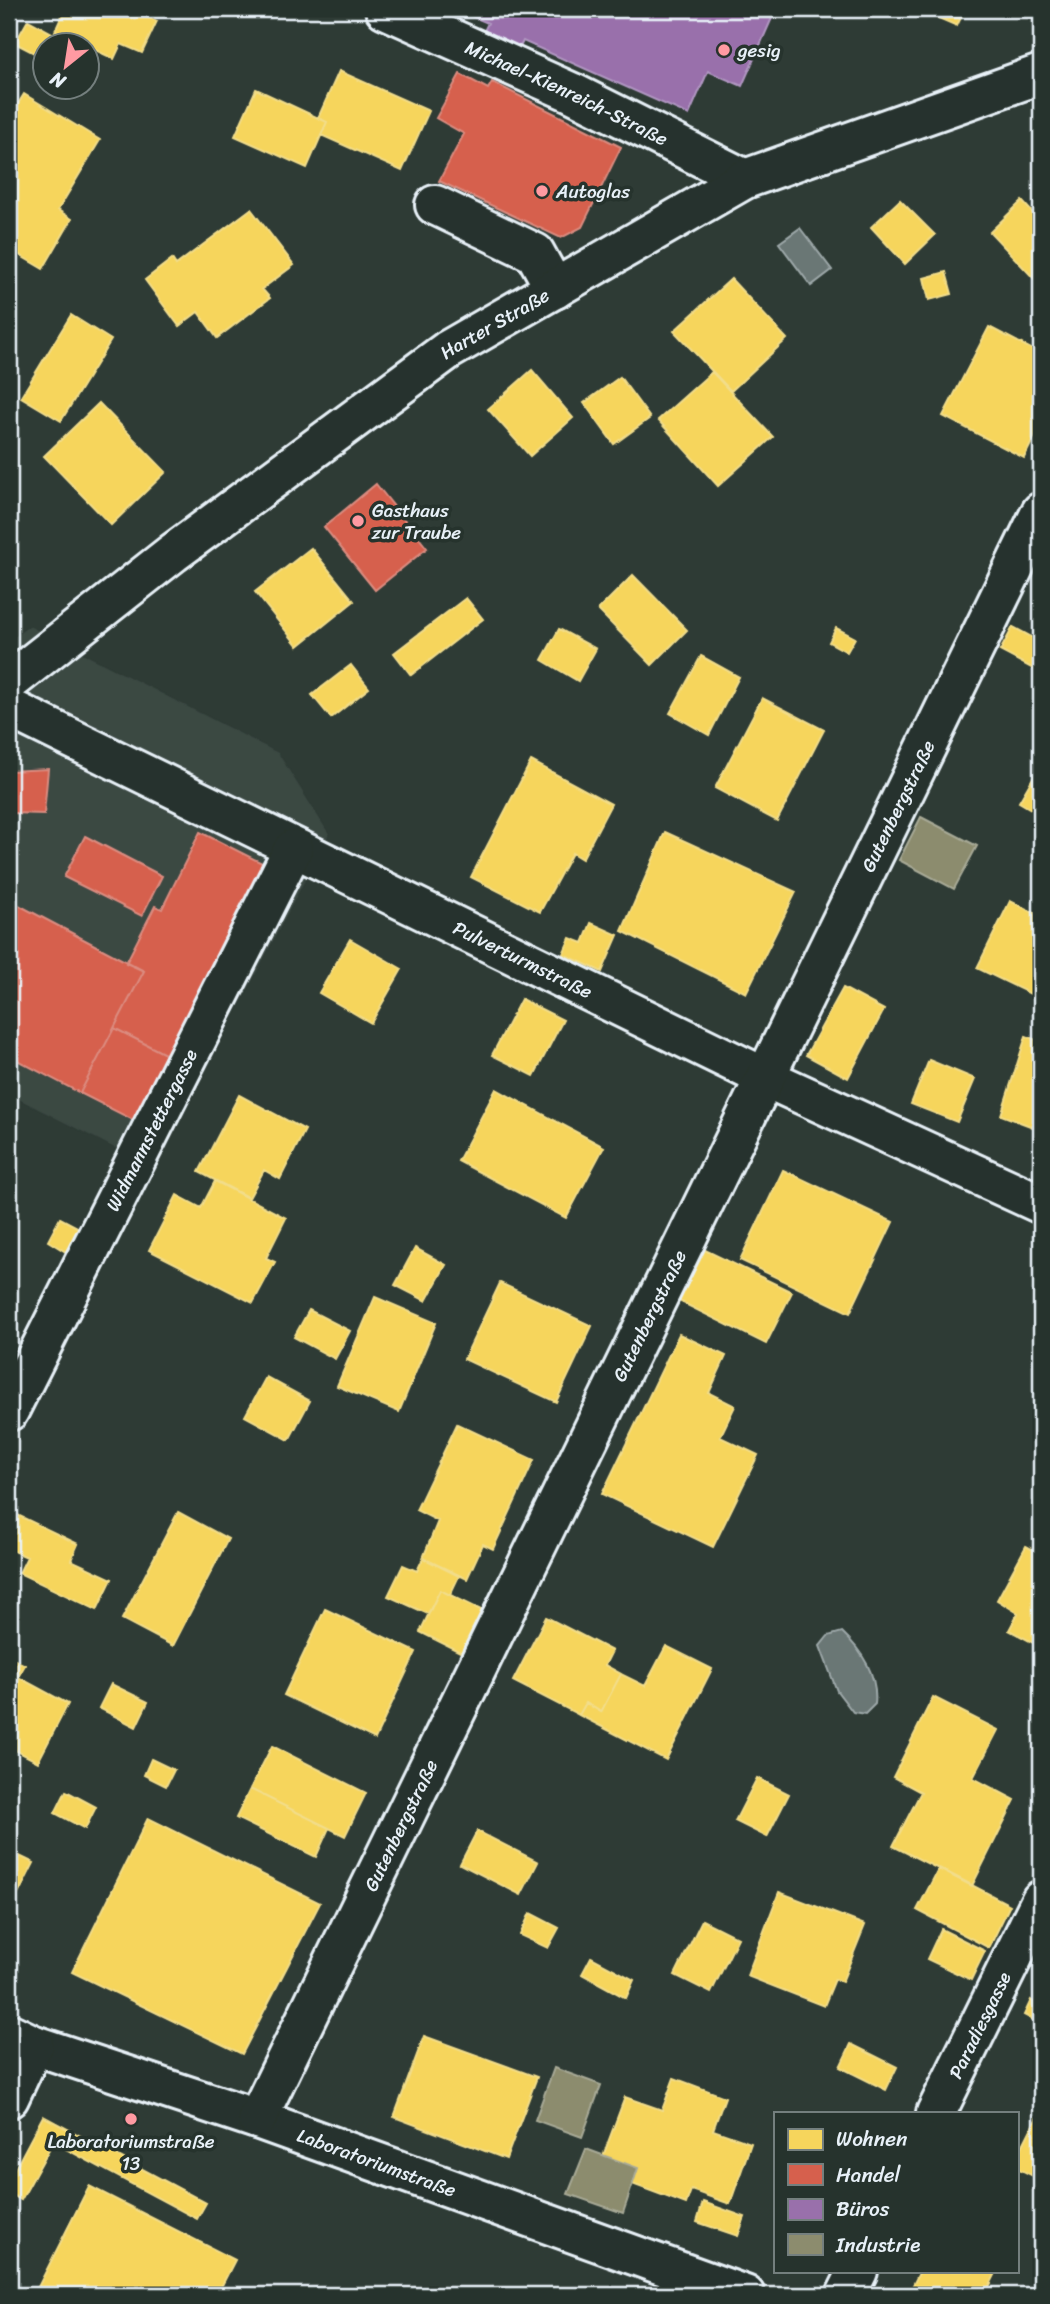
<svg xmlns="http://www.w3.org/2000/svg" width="1050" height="2304" font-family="Sriracha,sans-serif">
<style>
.built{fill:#3b4843}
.water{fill:#6b7775;stroke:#9da8a9;stroke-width:2}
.homes{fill:#f6d55c;stroke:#f2dd8b;stroke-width:2}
.shops{fill:#d6604d;stroke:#db8c80;stroke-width:2}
.offices{fill:#9970ab;stroke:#b197c2;stroke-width:2}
.industry{fill:#8c8c6e;stroke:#a8aa97;stroke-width:2}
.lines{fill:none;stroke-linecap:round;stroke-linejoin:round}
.minor-casing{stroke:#e8f1f8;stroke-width:44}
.major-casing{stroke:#e8f1f8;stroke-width:44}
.minor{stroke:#26332d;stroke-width:38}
.major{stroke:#26332d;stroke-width:38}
.poi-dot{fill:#ff9aa2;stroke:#26332d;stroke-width:2.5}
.labels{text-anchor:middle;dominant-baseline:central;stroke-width:7;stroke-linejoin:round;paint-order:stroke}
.poi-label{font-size:19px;fill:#e8f1f8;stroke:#26332d;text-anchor:start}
.street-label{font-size:19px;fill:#e8f1f8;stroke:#26332d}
</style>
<rect width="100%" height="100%" fill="#2e3b35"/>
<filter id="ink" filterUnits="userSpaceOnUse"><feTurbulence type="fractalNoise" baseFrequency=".0143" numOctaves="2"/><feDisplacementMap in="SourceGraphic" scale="14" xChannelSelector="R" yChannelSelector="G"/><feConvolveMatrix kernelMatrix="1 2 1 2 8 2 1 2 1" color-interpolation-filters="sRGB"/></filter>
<g filter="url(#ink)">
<path class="built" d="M29,626L278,753L329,834L154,1168L9,1094V641Z"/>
<path class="water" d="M800,228L832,270L811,286L779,243Z
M842,1632C862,1651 878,1675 875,1704L865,1714L853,1712L837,1691L820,1646L828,1636Z"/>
<path class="homes" d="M65,9H141L139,13L157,21L142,53L121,44L114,59L55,31Z
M918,9H965L957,26Z
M28,20L63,39L60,46H46V59L15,43Z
M339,71L429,111L402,171L321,135L327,122L318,118Z
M256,89L327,122L307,168L235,136Z
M24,94L100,140L58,210L72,219L43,269L9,249V118Z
M900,200L935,235L905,264L871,227Z
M1022,201L1041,222V286L990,232Z
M251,209L294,265L262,289L270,298L217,338L198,312L179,326L145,280L172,259L176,265Z
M946,272L952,294L929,300L924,278Z
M731,279L787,339L731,391L674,331Z
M71,315L111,340L61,421L21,397Z
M989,327L1041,354V424L1024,458L943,416Z
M532,370L573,418L530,456L488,409Z
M712,372L773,437L718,486L658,420Z
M620,377L650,418L614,444L584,403Z
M99,403L166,472L111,525L44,456Z
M311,548L354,601L298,646L255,592Z
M633,575L687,630L652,665L598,610Z
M466,598L483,619L411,675L394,653Z
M1013,627L1041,642V673L1000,651Z
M836,628L855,638L847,652L829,642Z
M559,629L596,649L578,681L542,660Z
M701,656L739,677L709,735L670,713Z
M351,665L369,688L331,718L312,695Z
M762,698L824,730L777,821L715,788Z
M531,761L611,804L582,859L572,853L540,912L471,877Z
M1041,764V815L1019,802Z
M665,832L796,892L746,993L622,931Z
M1010,901L1041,916V999L977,968Z
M591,923L618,935L602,972L563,954L570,938L583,943Z
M350,939L402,969L371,1023L319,993Z
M843,988L884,1010L848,1078L806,1055Z
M521,999L563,1020L534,1076L492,1055Z
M1026,1036L1041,1042V1130L1001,1115Z
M929,1060L975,1079L957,1122L911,1104Z
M496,1089L604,1147L566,1218L458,1161Z
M239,1095L305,1130L280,1179L264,1170L249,1198L199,1172Z
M783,1170L893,1222L850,1313L740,1260Z
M215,1181L286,1218L266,1258L275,1262L253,1303L149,1250L177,1195L201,1208Z
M60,1218L79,1228L66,1252L48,1241Z
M415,1248L446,1265L426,1301L395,1285Z
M705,1250L792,1292L766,1344L679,1301Z
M500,1283L592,1326L556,1402L464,1359Z
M375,1297L436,1323L399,1412L337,1386Z
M309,1310L350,1331L335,1359L294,1337Z
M679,1334L726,1356L709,1393L735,1406L720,1437L758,1455L713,1547L602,1494Z
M266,1377L310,1401L289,1440L245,1416Z
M457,1424L534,1460L493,1549L483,1544L467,1579L423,1558L438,1521L416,1510Z
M9,1511L78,1544L71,1560L112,1579L97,1610L19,1573L27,1557L9,1549Z
M178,1512L228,1539L173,1646L122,1619Z
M1026,1546L1041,1554V1647L1009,1630L1018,1613L997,1600Z
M423,1558L459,1576L450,1595L440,1590L428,1614L388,1596L403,1565L417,1571Z
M440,1590L483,1611L462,1653L420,1632Z
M325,1609L416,1652L375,1739L284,1695Z
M546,1617L612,1651L605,1665L621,1674L601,1712L586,1703L579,1715L513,1681Z
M666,1646L712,1669L666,1760L579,1715L586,1703L601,1712L621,1674L645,1686Z
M9,1657L25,1665L18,1677L68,1704L38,1762L9,1747Z
M111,1684L148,1702L136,1727L99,1708Z
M933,1697L998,1730L973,1778L1015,1800L972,1886L893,1846L921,1792L893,1777Z
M272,1746L366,1793L345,1836L250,1789Z
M151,1759L174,1770L166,1786L144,1775Z
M757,1778L789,1794L767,1837L735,1821Z
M250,1789L329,1828L316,1857L236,1818Z
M66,1791L96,1807L85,1829L55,1813Z
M148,1818L320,1903L242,2054L72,1972Z
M477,1831L538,1862L521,1895L460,1864Z
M9,1851L34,1863L9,1912Z
M939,1868L1010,1905L989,1948L917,1910Z
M779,1892L865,1925L842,1982L835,1979L824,2006L747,1976Z
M530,1913L559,1928L548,1948L520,1935Z
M702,1920L738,1938L711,1993L675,1975Z
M941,1929L985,1951L971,1980L927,1959Z
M591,1957L634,1980L626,1998L582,1974Z
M1031,2000L1041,2006V2024L1024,2015Z
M424,2036L537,2077L506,2159L394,2117Z
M851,2044L897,2067L886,2090L840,2067Z
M674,2078L725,2097L713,2130L751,2143L730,2204L691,2190L686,2204L632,2184L638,2168L603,2156L625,2097L662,2110Z
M1041,2109V2180L1017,2168V2157Z
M43,2116L206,2203L197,2219L53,2142L21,2200L9,2193V2180Z
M89,2186L235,2260L217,2295H34Z
M703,2202L745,2217L738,2236L697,2222Z
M920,2271H997L985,2295H924L911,2289Z"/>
<path class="shops" d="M460,74L488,89L492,82L621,147L582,227L561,238L439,181L464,134L436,118Z
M376,484L427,548L375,590L324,527Z
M48,769L44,814L9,813V771Z
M200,832L264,864L167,1055L114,1028L144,971L126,963L155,906L162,909Z
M85,836L162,876L142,916L64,877Z
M9,900L144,971L80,1093L9,1056Z
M114,1028L167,1055L135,1121L80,1093Z"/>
<path class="offices" d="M455,9H776L742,86L708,71L689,115L523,41L518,51L482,35L488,23Z"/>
<path class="industry" d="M921,817L977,846L954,889L899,860Z
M554,2068L601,2085L582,2137L535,2120Z
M586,2149L638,2168L623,2213L568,2194Z"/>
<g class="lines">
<defs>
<g id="minor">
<path id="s1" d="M385,9L573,93L745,179"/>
<path d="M435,205L535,253L555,289"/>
<path id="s2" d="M9,708L764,1077L1041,1204"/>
<path id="s3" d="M9,1411L293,849"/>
<path id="s4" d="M9,2033L34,2045L257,2119L745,2295"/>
<path d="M9,2098L34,2045"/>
<path id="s5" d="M936,2113L1041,1900"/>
<path id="s6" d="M257,2119L1041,512"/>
<path d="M846,2295L858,2271"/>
</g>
<g id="major">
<path id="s7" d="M9,682L173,553L448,350L745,179L1041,74"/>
</g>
</defs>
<use href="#minor" class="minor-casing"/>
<use href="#major" class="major-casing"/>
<use href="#minor" class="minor"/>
<use href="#major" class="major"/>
</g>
</g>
<g class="poi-dot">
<circle cx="724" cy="50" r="7"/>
<circle cx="542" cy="191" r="7"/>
<circle cx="358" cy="521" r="7"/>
<circle cx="131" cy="2119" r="7"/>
</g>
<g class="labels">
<g class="poi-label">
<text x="738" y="50">gesig</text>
<text x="556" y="191">Autoglas</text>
<text x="372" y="510">Gasthaus<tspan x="372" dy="22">zur Traube</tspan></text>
<text x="131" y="2141" text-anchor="middle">Laboratoriumstraße<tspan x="131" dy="22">13</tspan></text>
</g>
<g class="street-label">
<text stroke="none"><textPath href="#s1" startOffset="200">Michael-Kienreich-Straße</textPath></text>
<text stroke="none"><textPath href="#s7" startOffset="604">Harter Straße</textPath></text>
<text stroke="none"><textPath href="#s6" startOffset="1461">Gutenbergstraße</textPath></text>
<text stroke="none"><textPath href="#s2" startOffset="572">Pulverturmstraße</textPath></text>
<text stroke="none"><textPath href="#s3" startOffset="315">Widmannstettergasse</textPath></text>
<text stroke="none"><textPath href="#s6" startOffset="894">Gutenbergstraße</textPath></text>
<text stroke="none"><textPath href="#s6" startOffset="327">Gutenbergstraße</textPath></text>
<text stroke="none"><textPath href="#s5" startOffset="98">Paradiesgasse</textPath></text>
<text stroke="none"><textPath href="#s4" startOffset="390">Laboratoriumstraße</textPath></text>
</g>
</g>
<rect width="1050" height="2304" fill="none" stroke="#26332d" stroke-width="35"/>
<rect x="18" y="18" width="1015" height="2269" fill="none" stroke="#e8f1f8" stroke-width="2.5" filter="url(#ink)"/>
<rect x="774" y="2112" width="245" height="161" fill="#26332d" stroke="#747f7e" stroke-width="2"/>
<rect x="788" y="2129" width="35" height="21" fill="#f6d55c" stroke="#747f7e" stroke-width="2"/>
<text x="836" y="2146" font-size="21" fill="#e8f1f8">Wohnen</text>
<rect x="788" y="2164" width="35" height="21" fill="#d6604d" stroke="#747f7e" stroke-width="2"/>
<text x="836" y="2182" font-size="21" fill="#e8f1f8">Handel</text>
<rect x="788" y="2199" width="35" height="21" fill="#9970ab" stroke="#747f7e" stroke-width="2"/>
<text x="836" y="2216" font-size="21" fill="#e8f1f8">Büros</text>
<rect x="788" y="2234" width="35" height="21" fill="#8c8c6e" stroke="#747f7e" stroke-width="2"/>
<text x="836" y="2252" font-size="21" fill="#e8f1f8">Industrie</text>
<g transform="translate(66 66) rotate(210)"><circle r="33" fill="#26332d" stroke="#747f7e" stroke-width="2"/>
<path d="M0-5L12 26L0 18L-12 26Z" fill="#ff9aa2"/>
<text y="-10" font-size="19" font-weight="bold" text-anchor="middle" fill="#e8f1f8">N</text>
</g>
</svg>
